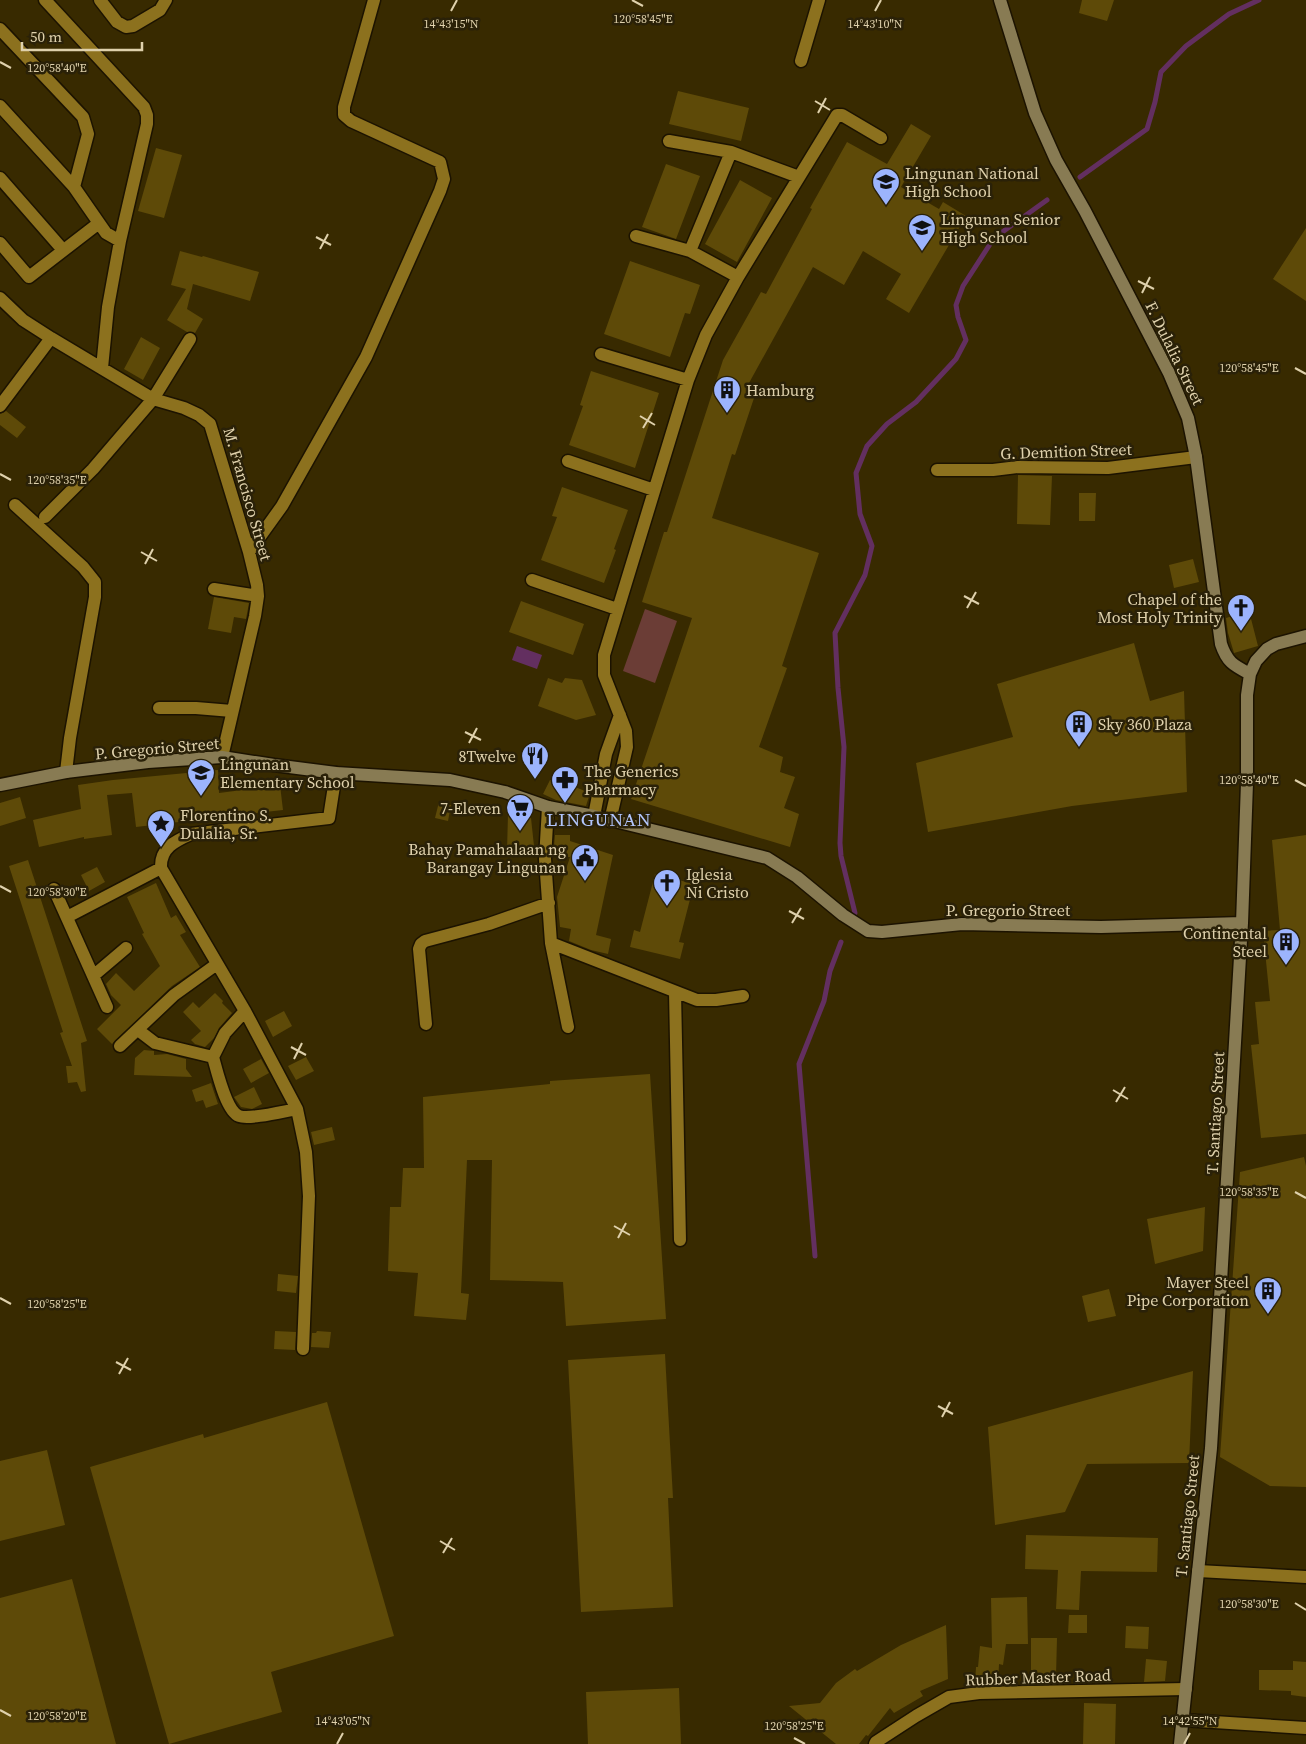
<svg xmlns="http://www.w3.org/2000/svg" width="1306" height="1744" font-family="'Source Serif 4',serif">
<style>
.green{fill:#6b3d36}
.water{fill:#632f60}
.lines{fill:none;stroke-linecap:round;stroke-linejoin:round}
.stream{stroke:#632f60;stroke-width:5}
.building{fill:#5e4a08}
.street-casing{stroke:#1c1300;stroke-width:15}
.secondary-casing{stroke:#1c1300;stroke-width:15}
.street{stroke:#8c711e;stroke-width:12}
.secondary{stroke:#887b53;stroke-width:12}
.ticks{fill:none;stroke:#dfd1ac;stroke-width:2}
.labels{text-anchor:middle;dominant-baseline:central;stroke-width:5;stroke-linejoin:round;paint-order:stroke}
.poi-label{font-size:16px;fill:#dfd1ac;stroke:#2a2108;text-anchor:start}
.street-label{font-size:16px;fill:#dfd1ac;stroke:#2a2108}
.quarter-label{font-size:19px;letter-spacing:1px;fill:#b3c6fd;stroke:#2a2108}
.ticks-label{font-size:12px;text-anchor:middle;fill:#dfd1ac;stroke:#2a2108;stroke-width:5;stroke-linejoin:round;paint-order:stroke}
</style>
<rect width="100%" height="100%" fill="#382a00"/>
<path class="green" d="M645,609L677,621L655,683L623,671Z"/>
<path class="water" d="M517,646L542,655L537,669L512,660Z"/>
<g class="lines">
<path class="stream" d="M1080,177L1147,129L1155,102L1161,72L1186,46L1229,14L1259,0
M855,913L841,856L840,843L844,747L838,688L835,633L865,575L872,546L860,514L856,473L867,446L887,424L916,402L956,359L966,340L958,317L956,305L963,286L994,238L1047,200
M815,1256L799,1064L824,1001L830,971L841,942"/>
</g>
<path class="building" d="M1082,0H1114L1107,21L1079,13Z
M678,91L749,108L741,141L669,124Z
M911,124L931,136L901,187L939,209L943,202L966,216L909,313L886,299L901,274L863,251L844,285L813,267L749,383L758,386L735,455L732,454L712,518L819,553L782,666L787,668L759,747L783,757L780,772L795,777L784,808L799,814L790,847L631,799L692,618L642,602L664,532H667L723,360L761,292L766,294L812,209L810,208L847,142L887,164Z
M156,148L182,155L164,218L138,211Z
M666,164L700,176L676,239L642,227Z
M740,180L772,198L737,262L705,244Z
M1306,228V301L1273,279Z
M180,251L202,257L203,256L259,272L250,301L193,284L187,309L203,319L195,333L187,332L167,320L186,289L171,285Z
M630,261L700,285L690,314L685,313L670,357L604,334Z
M141,337L160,348L143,380L124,369Z
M591,371L659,393L635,468L569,445L583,406L580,405Z
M6,411L26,427L17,438L0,425V414Z
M1018,475L1052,476L1050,525L1017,524Z
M562,487L628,510L614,549L616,550L604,583L541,560L557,517L552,516Z
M1079,493H1096L1095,521H1079Z
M1193,559L1199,582L1174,588L1169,565Z
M214,597L249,603L246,619L234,617L231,633L208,629Z
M521,601L584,624L573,655L509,632Z
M1249,611L1258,646L1234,653L1228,633L1226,618Z
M1134,643L1150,701L1184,691L1187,792L1072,806L928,832L916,763L1013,737L997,684Z
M548,678L562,683L565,678L582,680L596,715L576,720L538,706Z
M218,770L219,793L280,785L283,810L136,827L132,793L107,795L112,835L84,839V837L39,847L33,820L81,809L78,785L113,780Z
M550,780H555L565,784V783L590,793L586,806L556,800L543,794Z
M20,797L26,818L0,826V803Z
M439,802L451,805L448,821L435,818Z
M508,814L531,818L534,846L507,851Z
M555,835H570V841L613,855L596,935L611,939L608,954L591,950L569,941L571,929L560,927L557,897L570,857H553Z
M1306,835V1134L1261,1138L1251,1045L1259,1044L1255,1002L1270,1001L1263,931L1280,930L1272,840Z
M28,860L87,1041L81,1043L86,1091L81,1092L77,1082L68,1083L66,1066H72L60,1033L63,1032L9,866Z
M97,867L105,882L89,891L81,875Z
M655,874L694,884L679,942L684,943L680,959L630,947L634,930L640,932Z
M156,883L171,918L176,915L186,932L180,935L200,967L172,986L112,1044L97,1029L121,1005L111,995L106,984L116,973L134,991L160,966L142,934L144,933L127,897Z
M215,993L223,1001L222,1003L232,1013L219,1028L214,1038L205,1047L195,1044L191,1040L201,1031L183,1012L193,1002L199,1008Z
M284,1011L292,1026L273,1037L265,1021Z
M144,1050L154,1051V1055L167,1054L186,1059V1069L192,1077L134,1075L135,1058Z
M306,1057L314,1071L296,1080L288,1066Z
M261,1059L269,1073L251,1083L243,1069Z
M650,1074L666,1319L566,1326L563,1282L490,1280L492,1160H467L461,1293L469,1294L466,1320L414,1316L418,1273L388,1271L390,1207H401L403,1168H424L423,1097L550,1084V1081Z
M211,1083L218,1104L206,1108L203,1100L196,1102L192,1090Z
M254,1087L262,1104L252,1109L241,1107L234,1097Z
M332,1127L335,1140L314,1145L311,1132Z
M1304,1157L1306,1166V1487L1270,1486L1220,1457L1240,1172Z
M1205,1207L1203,1251L1155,1264L1147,1219Z
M278,1274L298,1276L296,1293L277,1291Z
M1109,1289L1116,1316L1088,1322L1082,1296Z
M275,1331L296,1332L295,1350L274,1349Z
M317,1331L331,1332L329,1348L311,1347L312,1333H316Z
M665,1354L673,1498H668L673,1607L581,1612L568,1360Z
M1193,1371L1189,1463L1087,1464L1065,1512L995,1525L988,1427Z
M327,1402L394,1636L271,1672L282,1712L169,1744L90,1467L203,1434L204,1438Z
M47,1450L65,1525L0,1541V1461Z
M1026,1535L1158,1538L1157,1572L1081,1571L1079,1610L1056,1609L1058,1570L1025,1569Z
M72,1579L116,1744H0V1598Z
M1027,1597L1028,1644H1006L1003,1665L999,1664L998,1684H975L976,1667H978L980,1646L992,1648L991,1598Z
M1069,1615H1087V1633H1068Z
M946,1625L948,1679L920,1691L923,1696L894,1713L890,1708L868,1736L866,1735L859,1744H836L789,1706L820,1703L836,1683L855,1669L857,1671L901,1645Z
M1126,1626L1149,1627L1148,1649L1125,1648Z
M1031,1638H1057L1056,1676H1031Z
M1146,1659L1167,1661L1165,1681L1144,1682Z
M1293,1661L1306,1662V1697L1291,1695V1691L1259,1690V1670H1293Z
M679,1688L681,1744H588L586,1692Z
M1084,1703L1116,1704L1115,1744H1083Z"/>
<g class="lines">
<defs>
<path id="street" d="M45,0L144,107L147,115V124L120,241L108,307L102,368
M100,0L117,22L126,27L133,26L160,10L166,0
M0,29L83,117L88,134L74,187
M801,61L819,0
M0,106L74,187L99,223L29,277L0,243
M669,141L731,152L799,177
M0,178L63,250
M99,223L106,233L120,241
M636,236L690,251L738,277
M690,251L731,152
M0,298L23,320L51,338L153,399L184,408L199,415L210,424L249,552L257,585L258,596L255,616L222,757
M601,354L688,380
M0,406L51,338
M568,461L654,490
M937,470H993L1018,467L1108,468L1196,457
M15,505L83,567L95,582V597L70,738L66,772
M45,517L93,469L153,399L190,339
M249,552L282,506L366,357L440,191L444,179L440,162L351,121L344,115V107L374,0
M532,580L617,609
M214,589L258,596
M159,708H196L232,711
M548,807L545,859L551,943L568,1027
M594,816L606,754L620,715
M610,821L627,747L626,731L604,675V655L688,380L706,335L738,277L837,115H842L881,138
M54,889L107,1007
M67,917L161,868
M551,943L697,1000H716L743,996
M93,976L126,948
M675,992L680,1240
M245,1011L225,1033L213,1057C217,1071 226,1111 239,1116C249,1120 285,1111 297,1109
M426,1024L419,949L421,944L425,941L489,924L549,903
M138,1030L155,1043L213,1057
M120,1046L174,995L217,964
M303,1349L309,1196L306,1152L297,1109L245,1011L161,868C160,848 175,841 191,834L329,818L336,773
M1198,1571L1306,1577
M1183,1720L1306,1728
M875,1744L876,1742L916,1716L949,1697L979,1693L1186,1689"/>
<path id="secondary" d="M1000,0L1035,113L1056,160L1085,211L1169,373L1188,418L1196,457L1221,644C1227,662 1233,665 1250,674
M0,785L66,772L148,762L222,757L274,765L336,773L450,780L505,792L548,807L594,816L767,858L797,877L843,915L868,931L882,932L962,924L1101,927L1242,923
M1180,1744L1211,1448L1217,1350L1242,923L1247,783V695L1250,674L1256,661L1267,649L1276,644L1306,636"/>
</defs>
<use href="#street" class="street-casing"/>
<use href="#secondary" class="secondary-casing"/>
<use href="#street" class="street"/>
<use href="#secondary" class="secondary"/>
</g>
<path class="ticks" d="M632,0L643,6M451,11L457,0M875,11L881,0M0,62L11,68M815,101L830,110M818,113L826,98M316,237L331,245M320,249L328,234M1138,281L1154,289M1142,293L1150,277M1295,368L1306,374M640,416L655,425M643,428L652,413M0,474L11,480M141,552L157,561M145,564L153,549M964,596L979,604M967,608L976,592M465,732L481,740M469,743L477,728M1295,780L1306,786M0,886L11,892M789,911L804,919M792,923L801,908M291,1047L306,1055M294,1059L302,1043M1113,1090L1128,1099M1116,1102L1125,1087M1295,1192L1306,1198M614,1226L630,1235M618,1238L626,1223M0,1298L11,1304M116,1362L131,1370M119,1374L128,1358M938,1406L953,1414M942,1417L950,1402M440,1541L455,1550M443,1553L452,1538M1295,1603L1306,1610M0,1710L11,1716M794,1738L805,1744M337,1744L343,1733M1184,1744L1190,1733"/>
<defs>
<symbol id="school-pin" viewBox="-11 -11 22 30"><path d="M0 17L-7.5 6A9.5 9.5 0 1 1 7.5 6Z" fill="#9cb4fd" stroke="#2a2108"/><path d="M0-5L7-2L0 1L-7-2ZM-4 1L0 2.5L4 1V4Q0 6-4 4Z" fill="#111"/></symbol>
<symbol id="building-pin" viewBox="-11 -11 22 30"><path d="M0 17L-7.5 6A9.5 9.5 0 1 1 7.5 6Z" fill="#9cb4fd" stroke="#2a2108"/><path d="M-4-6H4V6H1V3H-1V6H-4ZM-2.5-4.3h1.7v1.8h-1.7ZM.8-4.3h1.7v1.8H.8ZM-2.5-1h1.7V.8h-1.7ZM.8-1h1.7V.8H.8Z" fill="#111"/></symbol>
<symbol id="church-pin" viewBox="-11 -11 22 30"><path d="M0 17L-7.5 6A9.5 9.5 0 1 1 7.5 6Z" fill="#9cb4fd" stroke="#2a2108"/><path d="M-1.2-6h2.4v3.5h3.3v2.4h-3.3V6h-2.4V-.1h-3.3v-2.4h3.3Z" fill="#111"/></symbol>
<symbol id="restaurant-pin" viewBox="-11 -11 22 30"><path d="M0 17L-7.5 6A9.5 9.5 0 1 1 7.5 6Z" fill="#9cb4fd" stroke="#2a2108"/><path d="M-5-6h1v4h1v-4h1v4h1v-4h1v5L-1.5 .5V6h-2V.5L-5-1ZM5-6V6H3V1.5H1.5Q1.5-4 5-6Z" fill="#111"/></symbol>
<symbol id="pharmacy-pin" viewBox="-11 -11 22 30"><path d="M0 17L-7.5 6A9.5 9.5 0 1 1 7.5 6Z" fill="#9cb4fd" stroke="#2a2108"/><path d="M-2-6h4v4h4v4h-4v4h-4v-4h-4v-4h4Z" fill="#111"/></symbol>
<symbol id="supermarket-pin" viewBox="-11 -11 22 30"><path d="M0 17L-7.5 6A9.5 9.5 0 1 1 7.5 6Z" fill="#9cb4fd" stroke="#2a2108"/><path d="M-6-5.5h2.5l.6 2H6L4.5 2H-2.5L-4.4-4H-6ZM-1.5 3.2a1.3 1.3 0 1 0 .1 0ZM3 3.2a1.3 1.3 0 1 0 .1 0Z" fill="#111"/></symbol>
<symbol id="sight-pin" viewBox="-11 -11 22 30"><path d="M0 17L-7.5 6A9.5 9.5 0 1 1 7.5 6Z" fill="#9cb4fd" stroke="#2a2108"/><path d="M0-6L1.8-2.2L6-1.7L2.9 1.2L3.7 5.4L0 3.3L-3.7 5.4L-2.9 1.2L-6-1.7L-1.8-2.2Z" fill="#111"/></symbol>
<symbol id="civic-pin" viewBox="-11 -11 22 30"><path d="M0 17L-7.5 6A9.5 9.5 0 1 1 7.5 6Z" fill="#9cb4fd" stroke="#2a2108"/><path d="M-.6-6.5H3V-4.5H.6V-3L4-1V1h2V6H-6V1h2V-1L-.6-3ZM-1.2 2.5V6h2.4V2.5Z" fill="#111"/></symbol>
</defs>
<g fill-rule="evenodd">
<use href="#school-pin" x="870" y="166" width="32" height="43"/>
<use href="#school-pin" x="906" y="212" width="32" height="43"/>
<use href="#building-pin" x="711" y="374" width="32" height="43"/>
<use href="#church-pin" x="1225" y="592" width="32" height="43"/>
<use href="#building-pin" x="1063" y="708" width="32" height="43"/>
<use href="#restaurant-pin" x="519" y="740" width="32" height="43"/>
<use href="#school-pin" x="185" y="757" width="32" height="43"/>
<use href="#pharmacy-pin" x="549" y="764" width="32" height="43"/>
<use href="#supermarket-pin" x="504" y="792" width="32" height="43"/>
<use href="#sight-pin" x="145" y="808" width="32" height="43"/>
<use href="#civic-pin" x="569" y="842" width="32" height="43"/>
<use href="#church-pin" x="651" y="867" width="32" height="43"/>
<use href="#building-pin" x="1270" y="926" width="32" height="43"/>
<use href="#building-pin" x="1252" y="1275" width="32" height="43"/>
</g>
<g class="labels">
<g class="poi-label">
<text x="905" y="173">Lingunan National<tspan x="905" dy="18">High School</tspan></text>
<text x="941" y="219">Lingunan Senior<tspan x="941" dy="18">High School</tspan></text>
<text x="746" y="390">Hamburg</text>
<text x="1222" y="599" text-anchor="end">Chapel of the<tspan x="1222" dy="18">Most Holy Trinity</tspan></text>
<text x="1098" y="724">Sky 360 Plaza</text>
<text x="516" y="756" text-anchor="end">8Twelve</text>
<text x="220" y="764">Lingunan<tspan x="220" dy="18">Elementary School</tspan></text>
<text x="584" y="771">The Generics<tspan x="584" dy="18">Pharmacy</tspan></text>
<text x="501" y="808" text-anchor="end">7-Eleven</text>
<text x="180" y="815">Florentino S.<tspan x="180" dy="18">Dulalia, Sr.</tspan></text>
<text x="566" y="849" text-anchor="end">Bahay Pamahalaan ng<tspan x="566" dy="18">Barangay Lingunan</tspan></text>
<text x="686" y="874">Iglesia<tspan x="686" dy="18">Ni Cristo</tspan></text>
<text x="1267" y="933" text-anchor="end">Continental<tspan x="1267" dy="18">Steel</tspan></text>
<text x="1249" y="1282" text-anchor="end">Mayer Steel<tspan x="1249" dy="18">Pipe Corporation</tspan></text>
</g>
<g class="street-label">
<text transform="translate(1175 353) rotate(64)">F. Dulalia Street</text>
<text transform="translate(1066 451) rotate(-2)">G. Demition Street</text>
<text transform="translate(248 494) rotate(74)">M. Francisco Street</text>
<text transform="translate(157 748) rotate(-5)">P. Gregorio Street</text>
<text x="1008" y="910">P. Gregorio Street</text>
<text transform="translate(1215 1113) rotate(-87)">T. Santiago Street</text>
<text transform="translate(1187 1516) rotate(-84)">T. Santiago Street</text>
<text transform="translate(1038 1677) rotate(-2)">Rubber Master Road</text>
</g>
<g class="quarter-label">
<text x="599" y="819">LINGUNAN</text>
</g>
</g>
<g class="ticks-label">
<text x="643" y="23">120°58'45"E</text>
<text x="451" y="28">14°43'15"N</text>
<text x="875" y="28">14°43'10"N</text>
<text x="57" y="72">120°58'40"E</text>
<text x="1249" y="372">120°58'45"E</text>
<text x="57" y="484">120°58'35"E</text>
<text x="1249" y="784">120°58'40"E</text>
<text x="57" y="896">120°58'30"E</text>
<text x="1249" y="1196">120°58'35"E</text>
<text x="57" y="1308">120°58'25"E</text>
<text x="1249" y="1608">120°58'30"E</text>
<text x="57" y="1720">120°58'20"E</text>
<text x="343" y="1725">14°43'05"N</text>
<text x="1190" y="1725">14°42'55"N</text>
<text x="794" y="1730">120°58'25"E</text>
</g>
<path d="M22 42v8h120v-8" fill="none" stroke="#dfd1ac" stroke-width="2.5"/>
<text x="30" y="42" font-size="15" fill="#dfd1ac" stroke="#2a2108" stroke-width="4" paint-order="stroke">50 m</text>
</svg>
